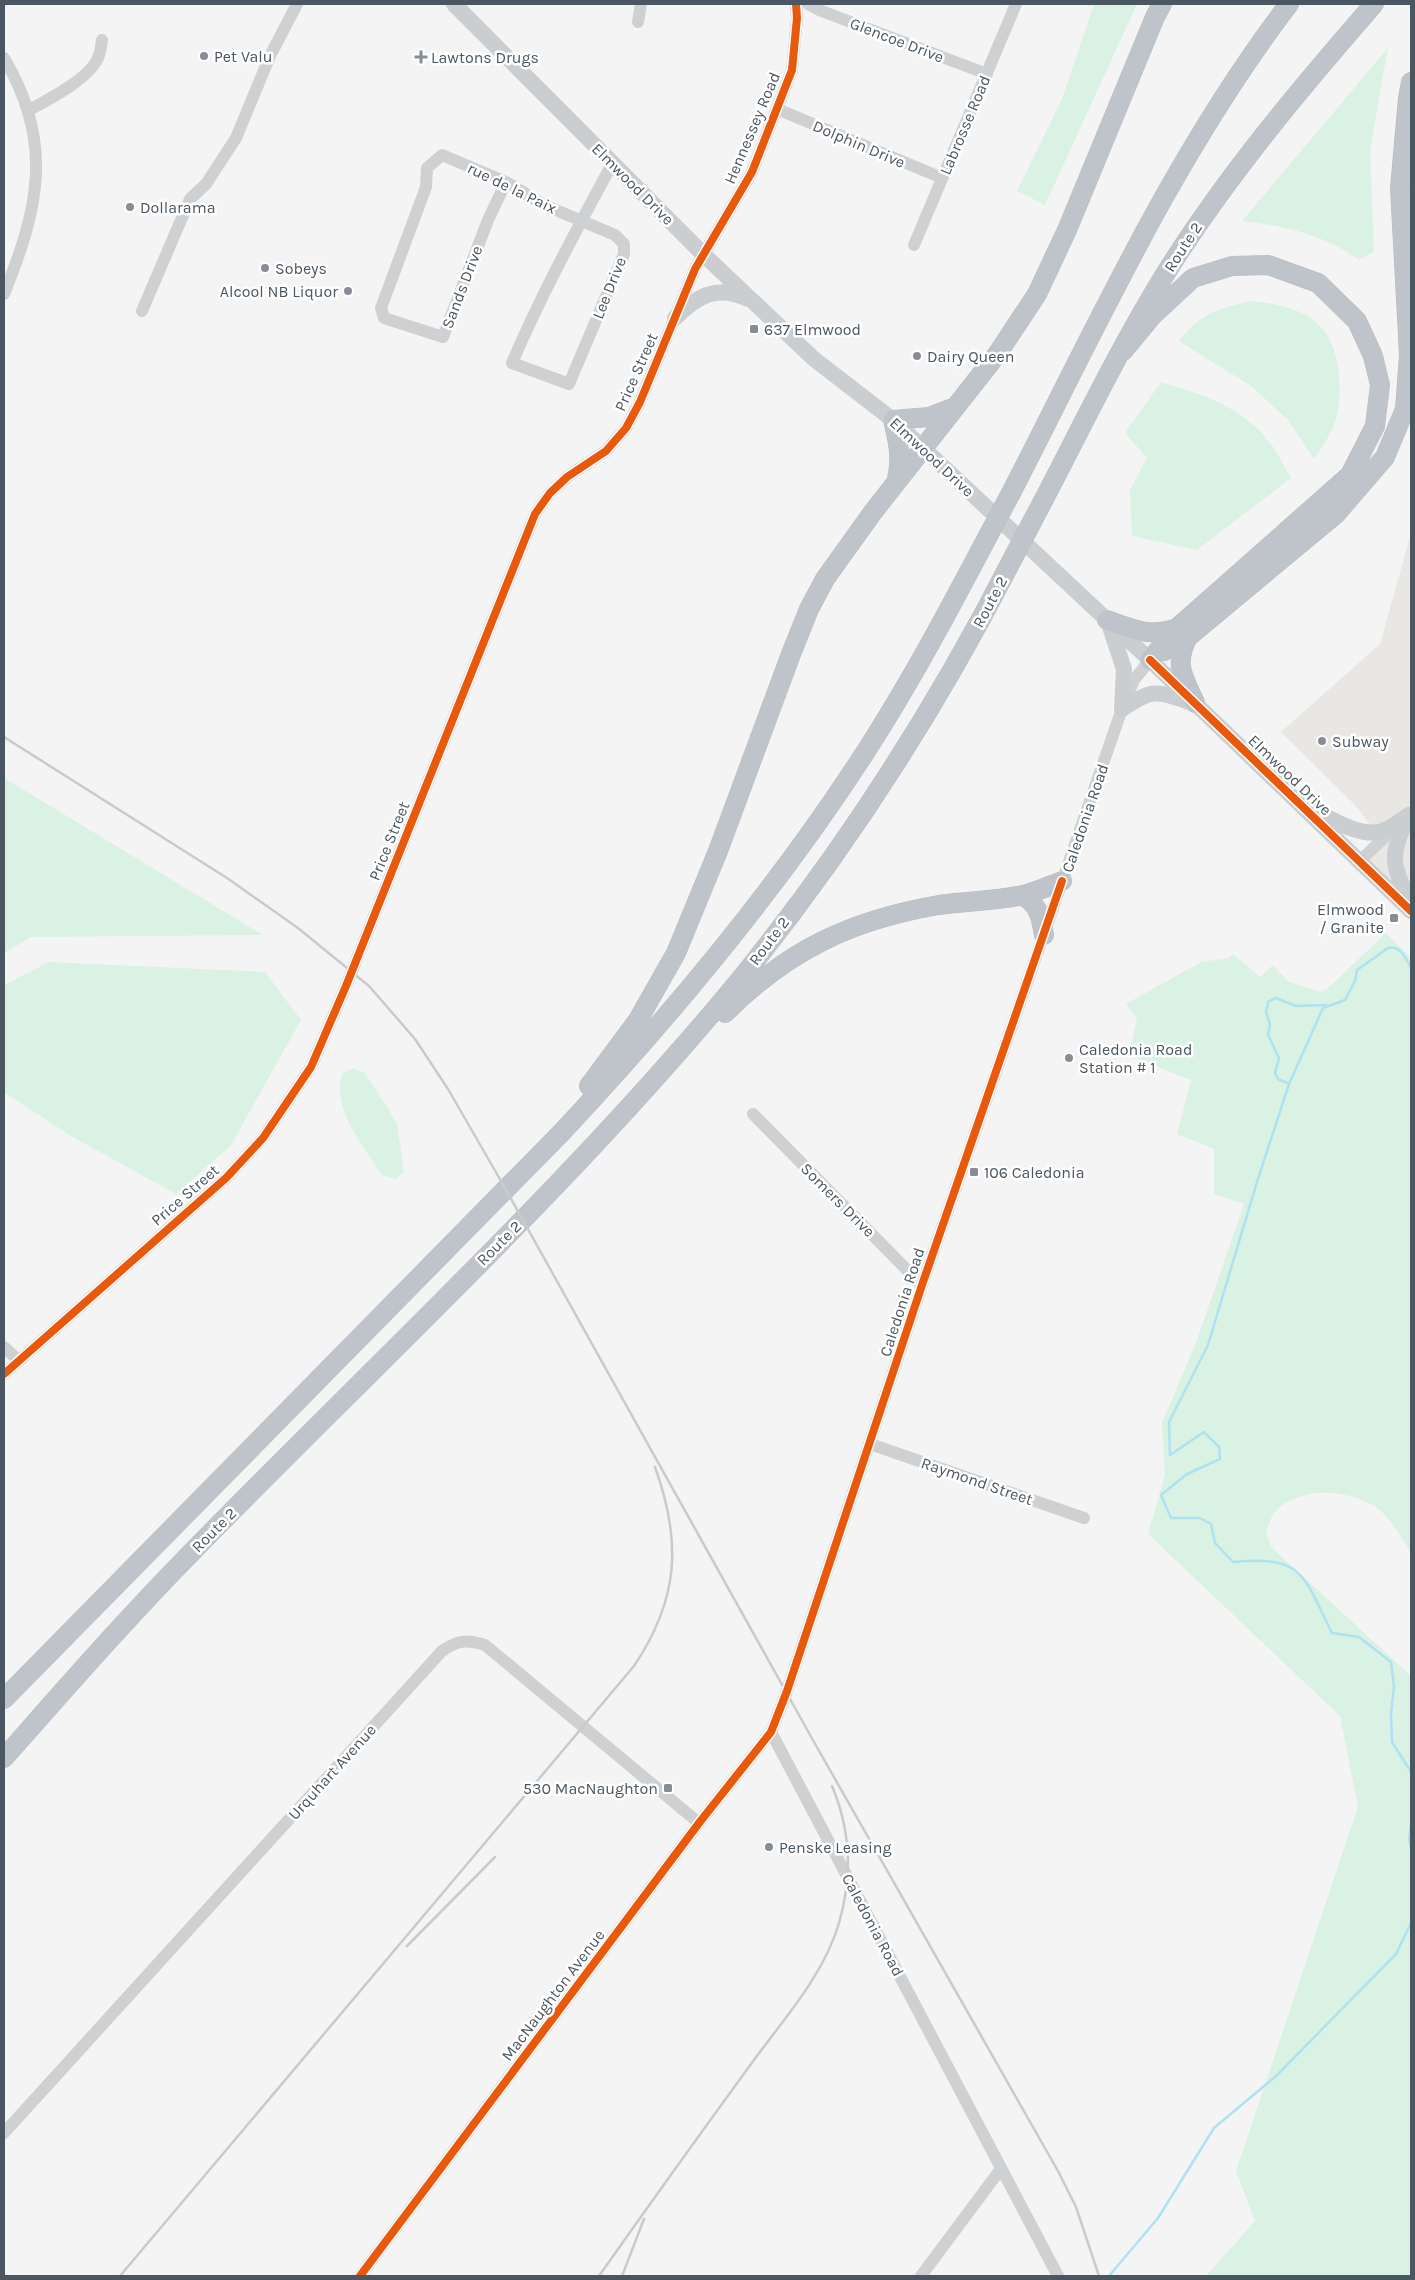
<svg xmlns="http://www.w3.org/2000/svg" width="1415" height="2280" font-family="Karla,sans-serif">
<style>
.commercial{fill:#e8e7e3}
.green{fill:#d9f2e3}
.lines{fill:none;stroke-linecap:round;stroke-linejoin:round}
.stream{stroke:#aee2f0;stroke-width:2.5}
.highway-casing{stroke:#b9bec3;stroke-width:20}
.minor{stroke:#ced0d2;stroke-width:12}
.major{stroke:#caced1;stroke-width:16}
.highway{stroke:#bec4c9;stroke-width:19}
.rail{stroke:#c9cacc;stroke-width:2.5}
.highway-bridge-casing{stroke:#b9bec3;stroke-width:20;stroke-linecap:butt}
.highway-bridge{stroke:#bec4c9;stroke-width:19}
.cycleway-casing{stroke:#fff;stroke-width:11}
.cycleway{stroke:#e8590c;stroke-width:8}
.poi-dot{fill:#868d94;stroke:#fff;stroke-width:2}
.labels{text-anchor:middle;dominant-baseline:central;stroke-width:5;stroke-linejoin:round;paint-order:stroke}
.street-label{font-size:16px;fill:#4a5661;stroke:#fff}
.poi-label{font-size:16px;fill:#4a5661;stroke:#fff;text-anchor:start}
</style>
<rect width="100%" height="100%" fill="#f4f4f4"/>
<path class="commercial" d="M1411,533V907L1360,856L1379,836L1355,805L1281,732L1380,644Z"/>
<path class="green" d="M1094,4H1137L1045,205L1017,191L1062,99Z
M1388,48L1370,150L1374,251L1359,260C1324,234 1284,226 1242,221Z
M1251,301C1302,306 1335,320 1339,377C1340,392 1340,408 1335,422C1331,435 1321,448 1314,459L1288,420L1251,386L1179,341C1200,313 1218,309 1251,301Z
M1161,382C1201,394 1238,405 1266,438C1276,449 1283,465 1291,478L1197,550L1132,536L1130,490L1147,458L1125,433Z
M4,778L263,935L31,937L4,953Z
M1386,933L1411,958V1553C1403,1539 1387,1513 1373,1505C1344,1489 1296,1485 1273,1515C1270,1520 1268,1527 1266,1532L1271,1547L1411,1676V2276H1206L1255,2221L1236,2171L1358,1807L1340,1716L1148,1534L1165,1475L1162,1423L1197,1340L1244,1204L1214,1194V1149L1177,1134L1191,1080L1129,1056L1137,1019L1126,1004L1201,962L1229,958L1233,954L1260,977L1273,965L1289,982L1321,992L1326,990Z
M49,962L265,972L301,1020L231,1145L176,1194L71,1136L4,1092V985Z
M354,1068L365,1073L397,1123L404,1172L395,1179L382,1175C365,1147 329,1107 343,1073Z"/>
<g class="lines">
<path class="stream" d="M1411,967C1405,958 1401,945 1388,948L1357,970L1355,981L1345,1000L1323,1008L1289,1084L1257,1182L1208,1345L1169,1422L1170,1455L1204,1432L1219,1447L1220,1459L1187,1474L1161,1495L1171,1518H1200L1211,1524L1215,1543L1233,1562C1305,1555 1303,1576 1332,1633L1359,1637L1391,1662L1394,1686L1391,1714L1392,1742L1411,1772
M1289,1084L1278,1079L1275,1073L1279,1058L1268,1035L1270,1024L1266,1012L1268,1002L1276,998L1296,1006L1326,1005
M1411,1824L1409,1840L1411,1848
M1109,2276L1158,2218L1214,2128L1276,2076L1396,1954L1411,1923"/>
<defs>
<path id="highway" d="M1123,351L1152,316L1193,278L1232,266L1268,265L1318,283L1357,321L1373,356L1380,385L1375,426L1350,475L1177,628L1150,660
M897,479C902,457 898,441 893,420L929,417L955,407
M1011,493C1097,326 1175,153 1289,4
M1033,520C1076,439 1116,354 1164,276C1225,178 1299,90 1374,4
M1107,620C1133,629 1150,638 1177,628
M1188,637C1173,665 1184,677 1195,703
M1164,651L1188,637L1336,514L1385,457L1405,409L1409,355L1400,188L1408,98L1411,82
M1022,895C1039,905 1041,917 1044,935
M725,1013C788,950 851,920 939,905C967,901 996,901 1023,895C1036,892 1049,886 1062,881
M589,1086L638,1020L676,953L718,851L791,654L809,609L825,579L873,512L998,353L1037,294L1067,230L1155,17L1162,4
M4,1699L563,1131C676,1010 786,878 875,737C916,672 952,604 988,536
M4,1758C65,1689 126,1619 191,1553C376,1363 574,1182 743,976C847,847 938,705 1013,558"/>
</defs>
<use href="#highway" class="highway-casing"/>
<path class="minor" d="M808,4L819,10L987,74
M638,22L641,4
M4,58C54,142 39,208 4,294
M777,109L942,178
M29,110C48,100 93,77 99,55C101,51 101,45 102,40
M506,182L488,220L443,337L384,318L381,308L426,187L427,168L442,155L506,182L544,205L615,235L624,244V254L569,384L512,363C541,295 577,229 612,164
M914,245L1016,4
M142,311L190,199L206,184L236,138L270,56L297,4
M1360,861L1394,828
M753,1114L922,1285
M4,1347L18,1360
M4,1374L226,1178L263,1138L311,1067L346,986L535,514L550,493L567,477L606,451L626,428L640,402L695,269L752,172L792,70L797,18L796,4
M870,1444L1084,1518
M771,1732L1058,2276
M4,2133L442,1651C458,1640 467,1639 485,1645L699,1823
M360,2276L699,1823L771,1732L787,1691L922,1285L1122,709L1134,680L1150,660
M921,2276L1000,2170"/>
<path class="major" d="M454,4L704,255L814,359L893,420L923,448L1150,660L1411,911
M675,318C697,296 717,284 748,299
M1109,624L1124,669L1122,709
M1122,709C1153,689 1155,690 1189,702
M1315,811C1334,820 1361,838 1382,831C1392,828 1401,820 1409,815
M1409,815C1389,857 1391,862 1411,904"/>
<use href="#highway" class="highway"/>
<path class="rail" d="M4,737L227,878L298,928L369,986L415,1039L448,1089L505,1188L814,1742L1058,2171L1076,2207L1099,2276
M407,1946L495,1857
M120,2276L634,1666C679,1599 682,1542 655,1467
M599,2276C649,2205 700,2134 751,2064C783,2020 824,1975 839,1923C853,1875 851,1831 832,1786
M622,2276L644,2219"/>
<defs>
<path id="highway-bridge" d="M988,536L1011,493
M1013,558L1033,520"/>
</defs>
<use href="#highway-bridge" class="highway-bridge-casing"/>
<use href="#highway-bridge" class="highway-bridge"/>
<defs>
<path id="cycleway" d="M1150,660L1411,911
M4,1374L226,1178L263,1138L311,1067L346,986L535,514L550,493L567,477L606,451L626,428L640,402L695,269L752,172L792,70L797,18L796,4
M360,2276L699,1823L771,1732L787,1691L922,1285L1062,881"/>
</defs>
<use href="#cycleway" class="cycleway-casing"/>
<use href="#cycleway" class="cycleway"/>
</g>
<g class="poi-dot">
<circle cx="204" cy="56" r="5"/>
<path d="M418.5 49.5h5v5h5v5h-5v5h-5v-5h-5v-5h5z"/>
<circle cx="130" cy="207" r="5"/>
<circle cx="265" cy="268" r="5"/>
<circle cx="348" cy="291" r="5"/>
<rect x="749" y="324" width="10" height="10" rx="2.5"/>
<circle cx="917" cy="356" r="5"/>
<circle cx="1322" cy="741" r="5"/>
<rect x="1389" y="913" width="10" height="10" rx="2.5"/>
<circle cx="1069" cy="1058" r="5"/>
<rect x="969" y="1167" width="10" height="10" rx="2.5"/>
<rect x="663" y="1783" width="10" height="10" rx="2.5"/>
<circle cx="769" cy="1847" r="5"/>
</g>
<g class="labels">
<g class="street-label">
<text transform="translate(897 40) rotate(21)">Glencoe Drive</text>
<text transform="translate(965 125) rotate(-67)">Labrosse Road</text>
<text transform="translate(752 128) rotate(-67)">Hennessey Road</text>
<text transform="translate(859 144) rotate(23)">Dolphin Drive</text>
<text transform="translate(633 184) rotate(45)">Elmwood Drive</text>
<text transform="translate(512 188) rotate(26)">rue de la Paix</text>
<text transform="translate(1183 247) rotate(-57)">Route 2</text>
<text transform="translate(462 287) rotate(-69)">Sands Drive</text>
<text transform="translate(609 288) rotate(-68)">Lee Drive</text>
<text transform="translate(636 372) rotate(-66)">Price Street</text>
<text transform="translate(932 457) rotate(43)">Elmwood Drive</text>
<text transform="translate(990 602) rotate(-62)">Route 2</text>
<text transform="translate(1290 775) rotate(44)">Elmwood Drive</text>
<text transform="translate(1085 818) rotate(-71)">Caledonia Road</text>
<text transform="translate(389 841) rotate(-68)">Price Street</text>
<text transform="translate(769 941) rotate(-53)">Route 2</text>
<text transform="translate(185 1195) rotate(-41)">Price Street</text>
<text transform="translate(838 1200) rotate(45)">Somers Drive</text>
<text transform="translate(499 1243) rotate(-45)">Route 2</text>
<text transform="translate(902 1302) rotate(-72)">Caledonia Road</text>
<text transform="translate(977 1481) rotate(19)">Raymond Street</text>
<text transform="translate(214 1530) rotate(-45)">Route 2</text>
<text transform="translate(332 1772) rotate(-48)">Urquhart Avenue</text>
<text transform="translate(873 1925) rotate(62)">Caledonia Road</text>
<text transform="translate(553 1995) rotate(-53)">MacNaughton Avenue</text>
</g>
<g class="poi-label">
<text x="214" y="56">Pet Valu</text>
<text x="431" y="57">Lawtons Drugs</text>
<text x="140" y="207">Dollarama</text>
<text x="275" y="268">Sobeys</text>
<text x="338" y="291" text-anchor="end">Alcool NB Liquor</text>
<text x="764" y="329">637 Elmwood</text>
<text x="927" y="356">Dairy Queen</text>
<text x="1332" y="741">Subway</text>
<text x="1384" y="909" text-anchor="end">Elmwood<tspan x="1384" dy="18">/ Granite</tspan></text>
<text x="1079" y="1049">Caledonia Road<tspan x="1079" dy="18">Station # 1</tspan></text>
<text x="984" y="1172">106 Caledonia</text>
<text x="658" y="1788" text-anchor="end">530 MacNaughton</text>
<text x="779" y="1847">Penske Leasing</text>
</g>
</g>
<rect width="1415" height="2280" fill="none" stroke="#4a5661" stroke-width="10"/>
</svg>
